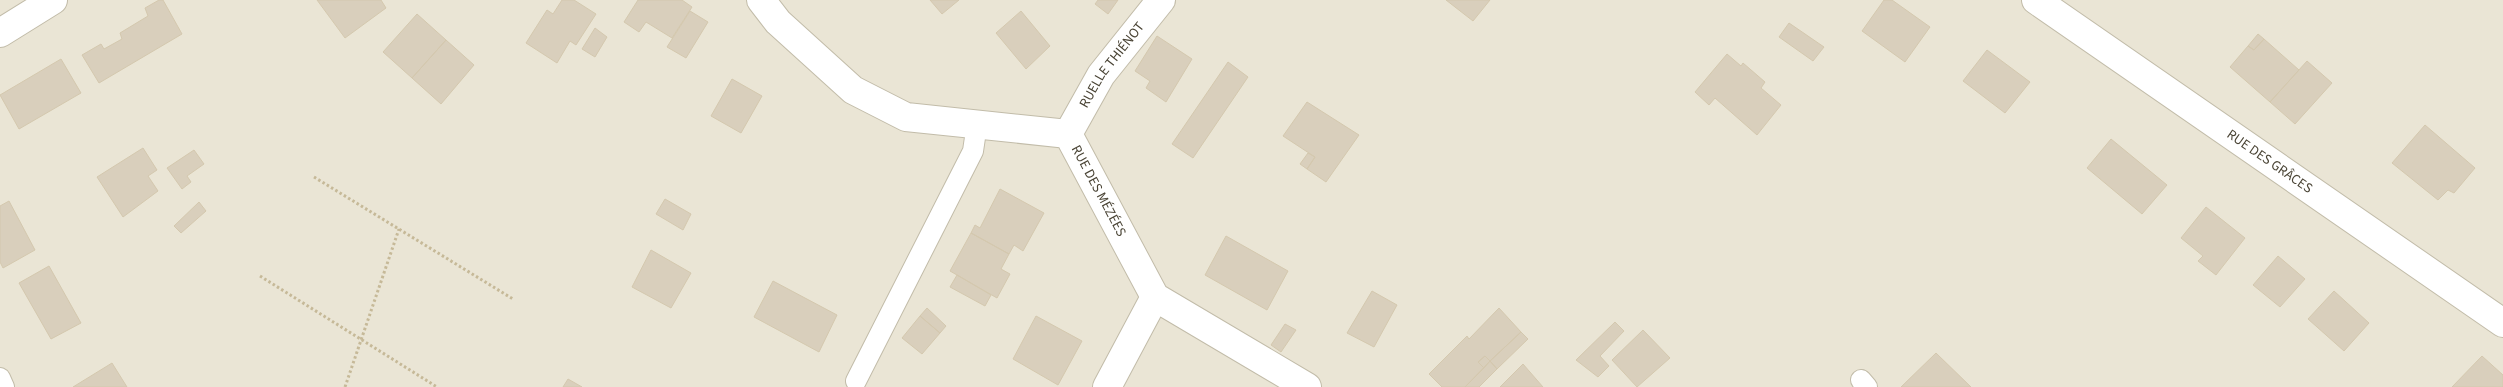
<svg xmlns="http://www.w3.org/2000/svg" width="2503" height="387" font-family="'Source Sans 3',sans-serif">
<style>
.residential{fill:#eae5d5}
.building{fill:#d9cfbc;stroke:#d4c8ae}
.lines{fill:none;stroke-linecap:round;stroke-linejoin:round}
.service-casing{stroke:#c2bca9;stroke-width:22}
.minor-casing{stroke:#c2bca9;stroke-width:30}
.path{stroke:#c6b998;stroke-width:3;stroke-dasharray:2.5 2.5;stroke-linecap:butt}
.service{stroke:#fff;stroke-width:20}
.minor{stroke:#fff;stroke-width:28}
.labels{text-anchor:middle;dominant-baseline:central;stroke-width:5;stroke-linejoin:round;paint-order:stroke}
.street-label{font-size:14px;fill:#4a4435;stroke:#fff}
</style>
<rect width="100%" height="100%" fill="#f6f2e8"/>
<path class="residential" d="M0,0H2503V387H0Z"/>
<path class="building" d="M159,0H163L182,34L99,83L82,55L101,44L104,49L122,39L120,33L148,16L145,8Z
M317,0H381L386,8L345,38Z
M562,0H574L596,14L576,45L570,41L557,63L526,43L547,10L553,14Z
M638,0H682L692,7L672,38L646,22L639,32L624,22Z
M930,0H959L942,14Z
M1098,0H1118L1108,14L1095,4Z
M1446,0H1490L1473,21Z
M1884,0H1892L1930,27L1905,62L1862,31Z
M690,11L708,22L686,58L667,47Z
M1021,11L1050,46L1026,69L996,33Z
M417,14L446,40L412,78L383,52Z
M1789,23L1824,47L1813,61L1779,37Z
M595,28L607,37L595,57L582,49Z
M2258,34L2264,39L2254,50L2248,46Z
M1157,36L1192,59L1166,102L1146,88L1150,81L1135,71Z
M2264,39L2299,70L2270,102L2230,67L2248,46L2254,50Z
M446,40L474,65L441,104L412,78Z
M1987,50L2030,82L2005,113L1963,81Z
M1727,54L1741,66L1743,63L1765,82L1761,88L1781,105L1757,135L1715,98L1709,105L1695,92Z
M61,59L81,93L19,129L0,95Z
M2307,61L2332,83L2295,124L2270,102Z
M1228,62L1248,77L1193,158L1172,144Z
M732,79L762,96L741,133L711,116Z
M1307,102L1359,135L1326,182L1307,169L1315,157L1283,136Z
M2425,125L2475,168L2454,193L2448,190L2438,200L2392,163Z
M2111,139L2167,185L2142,214L2087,168Z
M143,148L157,170L148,176L158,191L123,217L97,177Z
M194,150L204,164L187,176L191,182L182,189L167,168Z
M1308,153L1315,157L1307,169L1300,164Z
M1000,189L1044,213L1023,251L1014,245L1009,254L971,233L975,225L980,228Z
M665,199L691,214L683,230L656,214Z
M9,201L35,250L3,268L0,262V206Z
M199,202L206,211L181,233L174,226Z
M2206,207L2245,238L2216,275L2198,261L2203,256L2181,238Z
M971,233L1009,254L1001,269L1010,274L997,298L950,271Z
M1226,236L1288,271L1267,310L1205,275Z
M651,250L691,273L671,308L632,287Z
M2278,256L2305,279L2280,307L2253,285Z
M49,266L81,323L51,339L19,283Z
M957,275L991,295L985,306L950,287Z
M773,281L837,315L819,352L754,317Z
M1372,291L1397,305L1374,347L1347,333Z
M2334,291L2369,323L2344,351L2308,319Z
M927,308L946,326L940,333L920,316Z
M1499,308L1521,332L1490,361L1485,356L1478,362L1484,368L1465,387H1442L1429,374L1467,336L1469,339Z
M920,316L940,333L922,354L902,338Z
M1036,316L1082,341L1058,385L1013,359Z
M1615,322L1624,331L1600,356L1609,366L1598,377L1576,360Z
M1285,324L1296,330L1281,352L1271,345Z
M1643,330L1670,358L1637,387L1612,360Z
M1521,332L1528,339L1497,369L1490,361Z
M1936,353L1971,387H1901Z
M1485,356L1490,361L1484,368L1478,362Z
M2482,356L2503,375V387H2452Z
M1490,361L1497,369L1479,387H1465Z
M112,363L127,387H73Z
M1523,364L1543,387H1500Z
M568,379L582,387H563Z"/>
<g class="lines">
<defs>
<path id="service" d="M0,378L4,387
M1861,380L1867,387
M856,381L973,151L977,124"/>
<g id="minor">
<path id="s1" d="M761,0L778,22L853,90L906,117L1068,134L1155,297L1307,387"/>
<path id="s2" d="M2036,0L2503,323"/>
<path d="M0,33L53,0"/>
<path id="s3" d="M1068,134L1101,75L1161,0"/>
<path d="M1107,387L1155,297"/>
</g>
</defs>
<use href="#service" class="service-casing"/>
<use href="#minor" class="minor-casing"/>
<path class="path" d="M314,177L513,299
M260,276L437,387
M345,387L399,229"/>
<use href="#service" class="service"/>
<use href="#minor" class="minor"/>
</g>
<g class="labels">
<g class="street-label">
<text stroke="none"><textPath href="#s3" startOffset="82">RUELLE THIÉNOT</textPath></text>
<text stroke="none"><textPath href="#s2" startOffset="284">RUE DES GRÂCES</textPath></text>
<text stroke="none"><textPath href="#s1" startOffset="416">RUE DES MÉZÉES</textPath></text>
</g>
</g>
</svg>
